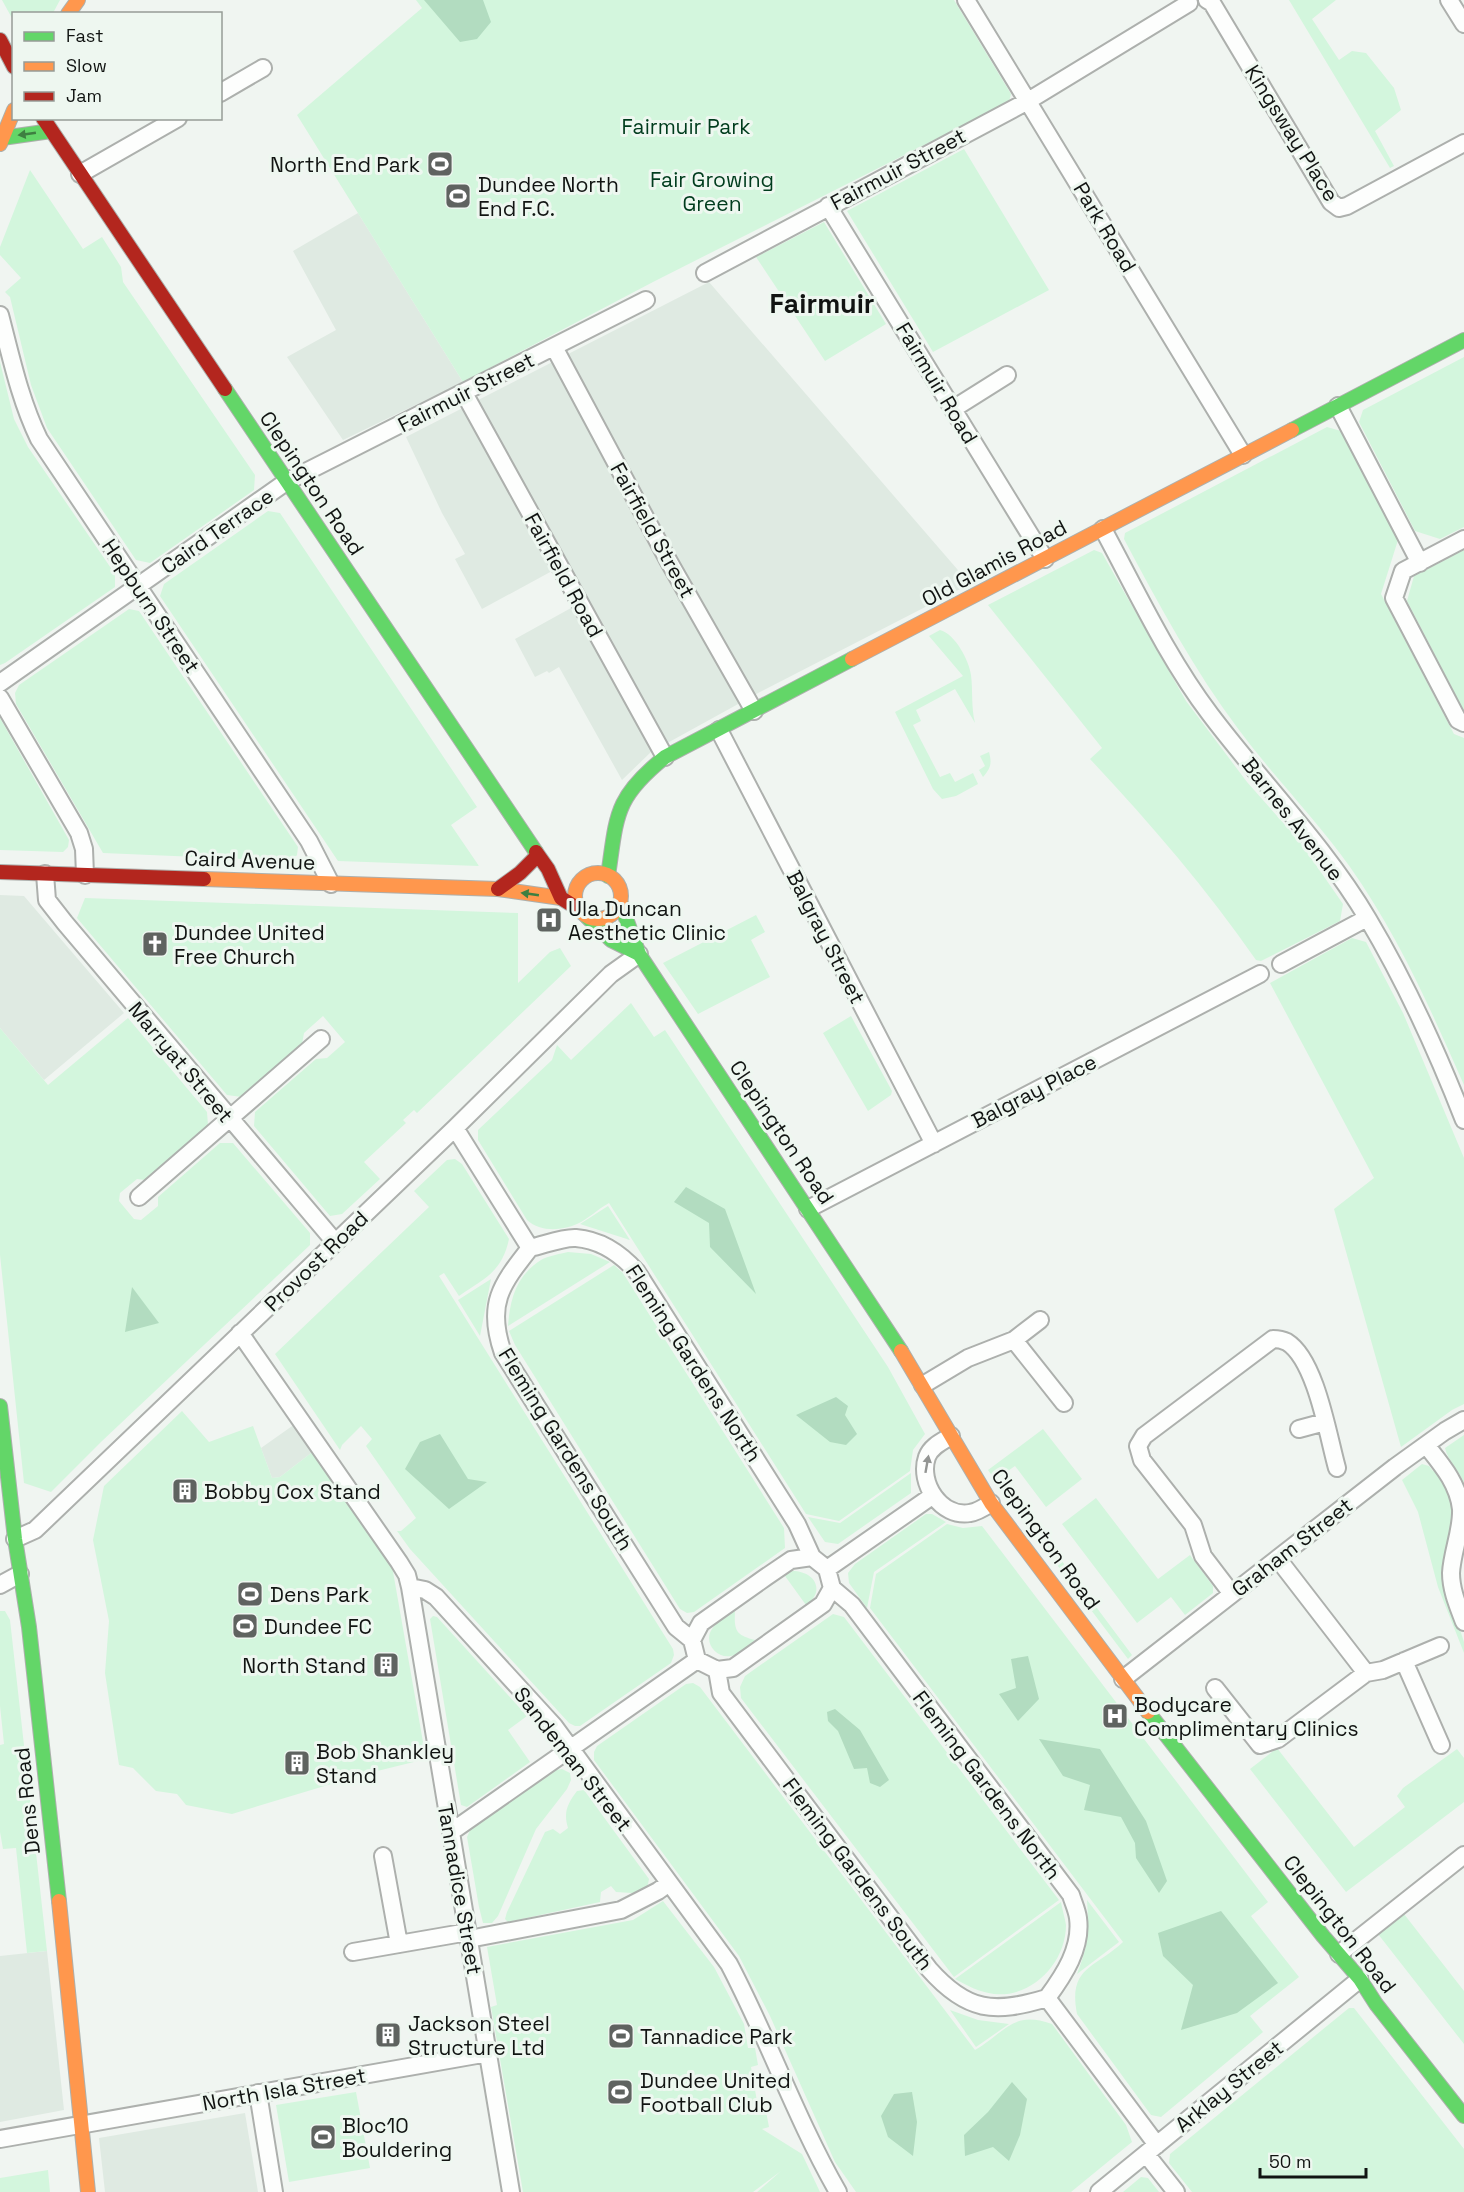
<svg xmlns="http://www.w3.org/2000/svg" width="1464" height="2192" font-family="'Space Grotesk',sans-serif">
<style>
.built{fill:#dfeae2}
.green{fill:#d3f6dd}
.forest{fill:#b2dcc0}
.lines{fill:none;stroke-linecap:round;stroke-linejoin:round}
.street-casing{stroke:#adb0ad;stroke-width:20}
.fast-casing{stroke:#adb0ad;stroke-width:16}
.slow-casing{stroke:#adb0ad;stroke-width:16}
.jam-casing{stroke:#adb0ad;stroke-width:16}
.street{stroke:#fdfefd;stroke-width:16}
.fast{stroke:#63d668;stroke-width:14}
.slow{stroke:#ff974d;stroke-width:14}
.jam{stroke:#b3261e;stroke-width:14}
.oneway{fill:#3e7f41}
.oneway2{fill:#939593}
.labels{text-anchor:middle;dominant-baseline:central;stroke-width:6;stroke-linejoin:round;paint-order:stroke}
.park-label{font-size:21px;fill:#003c1d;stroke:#eef7f0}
.street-label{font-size:21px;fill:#111412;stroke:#eef7f0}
.poi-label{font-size:21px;fill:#111412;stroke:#eef7f0;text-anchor:start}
.district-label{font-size:27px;font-weight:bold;fill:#111412;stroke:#eef7f0}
</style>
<rect width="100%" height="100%" fill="#f0f5f1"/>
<path class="built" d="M358,213L463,382L343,440L287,357L336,330L293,251Z
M709,282L970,584L760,692L651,752L622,780L559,667L549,673L547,671L535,677L515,639L571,608L552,571L482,609L455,559L465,554L442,513L406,437Z
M0,895L24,896L124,1013L44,1080L0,1028Z
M295,1424L315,1450L280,1477L272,1478L261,1448Z
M47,1951L64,2110L0,2122V1956Z
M245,2113L258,2192H105L99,2138Z"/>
<path class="green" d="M2,0H60L53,13L14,14L13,20Z
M416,0H954L1011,94L1009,102L653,282L463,382L297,115L422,8Z
M1289,0H1336L1312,19L1339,60L1352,51L1366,53L1394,88L1401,110L1375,131L1394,166L1390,168Z
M964,149L1049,290L933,352L847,211Z
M30,170L83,249L102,237L121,267L123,282L255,475L254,490L150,563L136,560L47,428L31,385L10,297L5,292L21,278L0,255V247Z
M824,222L886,324L825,361L756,257Z
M1464,357V527L1440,539L1415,531L1359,422L1363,410Z
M0,362L14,419L28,447L115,574V587L5,663L0,665Z
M1327,427L1341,431L1398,540L1381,594L1454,734L1464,738V1085C1431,1010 1398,935 1350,867C1316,819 1274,777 1239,730C1194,670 1159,605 1124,539L1125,533Z
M268,511L280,513L477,807L451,825L479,866L338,861L160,596L164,584Z
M1094,550L1102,553L1186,701L1247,782L1300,842L1343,904L1340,921L1261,961L1256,960C1206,888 1150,823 1090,759L1102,748L988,605Z
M1464,550V711L1407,601L1414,576Z
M129,609L139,611L298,847L297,855L292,861L103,853L16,704L15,693L19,685Z
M940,630C955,634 969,660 971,675C973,691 971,707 975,723L955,689L916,710L921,721L913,725L940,777L950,773L955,782L973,773L978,784L956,796L942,799L933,789L895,712L963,676L929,636Z
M0,718L69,840L68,847L63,852L0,850Z
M989,752C992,763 991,768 983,777L979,770L985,766L980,756Z
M85,898L518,913V983L550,952L560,948L571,966L417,1113L414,1110L403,1120L406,1123L364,1162L380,1179L342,1214L330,1216L254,1126L255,1112L316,1059L327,1058L345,1042L323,1016L304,1033L302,1044L242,1097L227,1095L77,918Z
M756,915L765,932L751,940L770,977L698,1014L663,963Z
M1352,938L1366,942L1403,1013L1464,1158V1404L1452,1410L1401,1447L1334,1209L1374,1178L1270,983Z
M631,1003L654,1037L665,1030L888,1367L925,1434L913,1450L910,1471L839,1521L806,1514L609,1203C598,1209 588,1219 577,1224C561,1231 540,1232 527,1220L478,1140V1130L552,1060L557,1045L571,1060Z
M851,1016L892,1091L891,1095L868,1111L823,1033Z
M128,1018L207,1112L208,1125L145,1180L137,1179L120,1193L119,1201L134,1219L141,1220L158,1206V1197L220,1143H233L310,1233V1245L102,1441L51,1492L24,1483L0,1255V1028L48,1085Z
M455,1159L462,1164L509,1239C502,1272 485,1278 459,1296L444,1273L439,1276L673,1649L674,1655L671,1663L580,1726H575L569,1723L410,1549L397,1531H401L416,1518L366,1446L372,1439L361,1426L342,1445L340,1450L275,1354L429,1207L414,1191L447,1160Z
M608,1206L630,1240L580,1224Z
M568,1252L591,1254L610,1262L508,1326C510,1299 516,1276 541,1260C548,1256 560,1254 568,1252Z
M614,1265L623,1273L784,1528L785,1548L694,1612L687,1613L680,1609L515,1345L509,1331Z
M491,1279L480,1336L458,1300Z
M182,1411L209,1442L253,1426L272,1478L280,1477L315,1450L392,1566L426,1759L361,1775L232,1814L186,1805L177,1794L156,1791L133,1768L119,1765L105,1673L109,1621L93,1540L104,1486Z
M1043,1429L1082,1479L1046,1507L1015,1466L995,1480L988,1470Z
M1464,1435V1483C1459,1470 1448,1461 1445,1448Z
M1422,1464L1429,1466L1433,1471L1436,1468L1453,1500L1447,1590L1464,1642V1653L1438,1587L1418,1512L1402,1480Z
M911,1473V1493L838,1544L825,1542L808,1517L840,1523Z
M1096,1498L1158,1579L1190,1555L1213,1586V1593L1185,1615L1171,1597L1137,1623L1062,1524Z
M926,1514H932L946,1522L874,1572L867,1608L849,1583L848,1573L855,1564Z
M947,1524L963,1528L982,1526L1268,1902L1251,1916L1299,1977L1250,2016L1263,2032L1161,2117L1151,2115L1077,2014C1068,1967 1094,1969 1123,1942L870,1608L876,1574Z
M1044,1537L1132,1655L1128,1659L1039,1541Z
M792,1571C815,1571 826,1591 806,1605L785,1576Z
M0,1611H5L10,1620L47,1951L27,1953L16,1848L3,1849L0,1832V1745L4,1744L0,1706Z
M735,1611C734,1631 736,1635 755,1640C749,1645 739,1655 731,1656C716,1659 703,1642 712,1629C716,1622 728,1616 735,1611Z
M833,1614L844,1617L1059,1900L954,1977L741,1698L740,1687L745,1676Z
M433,1616L437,1617L527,1716L508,1730L530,1762L467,1807L461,1805L430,1619Z
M693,1683L700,1687L975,2050C1006,2032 1012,2010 1052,2024L1126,2125L1132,2142L1071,2192H856L835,2162L770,2016L739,1956L594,1760V1752L597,1746L686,1684Z
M1277,1748L1354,1847L1405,1807L1397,1796L1403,1788L1457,1749L1464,1758V1802L1346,1892L1250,1769Z
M562,1769L570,1773L571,1780L567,1789L536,1829L498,1916L492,1923H483L479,1907L467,1837L471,1828L556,1770Z
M584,1790L649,1879L647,1889L632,1893L616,1892L611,1886L601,1892L600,1902L508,1922L505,1919L507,1912L545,1832L553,1829L560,1834L568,1828C563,1812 568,1803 577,1791Z
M1087,1900L1119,1942L1077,1974C1089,1943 1089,1932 1087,1900Z
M663,1901L714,1967L744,2024L748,2048H755L758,2065L751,2067L758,2107L765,2106L769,2127L762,2129L802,2154L820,2192H757L781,2171L753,2192H523L491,2007L497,2005L487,1947L633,1920Z
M1061,1902C1062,1909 1065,1918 1066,1925C1066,1962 1033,1998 994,1994C979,1992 968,1986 955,1979Z
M1404,1914L1464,1991V2044L1378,1934Z
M1349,2008H1354L1464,2149V2192H1192L1169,2163L1170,2154Z
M950,2010L978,2020L1009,2024L976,2047Z
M356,2092L370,2168L289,2182L276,2105Z
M48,2170L50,2192H0V2178Z
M1141,2177L1148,2178L1159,2192H1123Z"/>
<path class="forest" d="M424,0H483L491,22L477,39L460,42Z
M686,1187L725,1209L756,1294L710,1247L709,1223L674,1202Z
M132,1287L159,1323L125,1332Z
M836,1397L848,1406L845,1415L857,1434L846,1445L830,1442L796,1415Z
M440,1434L468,1479L487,1482L449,1509L405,1469L420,1442Z
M1028,1656L1039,1699L1018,1721L999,1694L1016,1688L1011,1659Z
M835,1709L860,1730L889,1780L880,1787L870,1783L867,1768L854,1769L838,1731L828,1721L827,1712Z
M1039,1739L1100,1749L1146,1821L1167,1881L1159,1893L1136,1858L1135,1843L1121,1817L1084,1810L1090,1785L1063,1776Z
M1221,1911L1278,1983L1237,2013L1181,2030L1193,1985L1163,1956L1158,1933Z
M1012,2082L1027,2099L1020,2135L1009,2161L993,2147L965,2156L964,2135L988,2112Z
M912,2092L917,2122L913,2156L888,2137L881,2116L894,2094Z"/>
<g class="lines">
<defs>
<path id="street" d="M966,0L1243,455
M1207,0L1212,3L1331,202L1339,208L1347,206L1464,143
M1449,0L1464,24
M220,93L263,68
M80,174L178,118
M828,206L1045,559
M705,273L1028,101L1189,3
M0,315C11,357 20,400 39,439L309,841L331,884
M554,347L668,560L754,711
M464,393L665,757
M1338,406L1420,563
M953,409L1007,375
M1103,529C1137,592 1167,657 1210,714C1262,783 1324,845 1368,919C1406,983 1437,1051 1464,1120
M1464,539L1403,571L1394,598L1458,720L1464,723
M0,683L286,482L646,300
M0,698L79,833L84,849L85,875
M719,730L934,1144
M45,874L47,900L65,923L335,1242
M1281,964L1367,918
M455,1128L530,1248
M139,1197L321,1039
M808,1209L1260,974
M530,1248C501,1285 486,1304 503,1353L676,1627L692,1640
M530,1248C544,1245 563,1237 576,1238C601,1240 621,1254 637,1272L797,1524L812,1557
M240,1333L399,1562L407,1575L410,1587L425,1590L436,1597L554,1726L729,1964C768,2038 796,2119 838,2192
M1014,1340L1064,1403
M923,1385L968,1358L1014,1340L1040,1320
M1299,1429L1325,1422
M951,1436C943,1441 931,1446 927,1457C918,1483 941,1518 970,1513C977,1512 985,1507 991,1503
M1426,1445C1441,1464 1458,1483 1461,1509C1462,1530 1452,1552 1451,1573C1451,1590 1458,1606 1464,1622
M15,1539L35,1530L455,1128L611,974L639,954
M812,1557L827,1569L832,1588L823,1604L733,1668L717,1670L697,1660L692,1640L701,1623L766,1577L791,1560Z
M1278,1559L1366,1673
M827,1569L932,1496
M0,1585L20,1574
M410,1587L511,2192
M832,1588L852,1605L1071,1895C1073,1902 1077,1910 1078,1918C1082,1948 1064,1975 1047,1998
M1232,1594L1203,1556L1193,1525L1142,1460L1138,1446L1144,1436L1273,1339C1278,1339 1283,1340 1287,1342C1316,1360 1328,1436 1337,1468
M1404,1661L1441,1745
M717,1670L721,1693L929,1969C967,2012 994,2014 1047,1998
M1123,1679L1395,1467L1445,1431L1464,1420
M1215,1688L1260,1745L1278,1739L1366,1673L1383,1670L1440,1646
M451,1832L697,1660
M383,1856L399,1944
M469,1939L621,1910L658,1891L669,1883
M353,1952L468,1932
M1339,1954L1464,1855
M1047,1998L1157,2145
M258,2093L274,2192
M0,2139L488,2053
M1146,2154L1176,2192
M1099,2192L1360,1979"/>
<path id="fast" d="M2,138L51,131
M225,389L536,852
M1292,430L1464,340
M608,876C617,815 614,798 665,757L852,659
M620,902L639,954L901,1351
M587,917L611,940L639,954
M0,1406L15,1539L29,1627L59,1901
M1148,1712L1323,1936L1360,1979L1376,2004L1464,2116"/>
<path id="slow" d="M68,14L78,0
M0,144L14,110
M852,659L1292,430
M575 896a23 23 0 1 1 46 0a23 23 0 1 1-46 0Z
M204,879L498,889L561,898
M901,1351L991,1503L1148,1712
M59,1901L88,2192"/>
<path id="jam" d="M0,40L14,67
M43,118L225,389
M536,852L548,869L561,898L580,910
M0,872L204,879
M498,889L520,873L538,855"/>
</defs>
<use href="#street" class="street-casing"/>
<use href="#fast" class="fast-casing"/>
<use href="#slow" class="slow-casing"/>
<use href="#jam" class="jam-casing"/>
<use href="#street" class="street"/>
<use href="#fast" class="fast"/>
<use href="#slow" class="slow"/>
<use href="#jam" class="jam"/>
</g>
<defs><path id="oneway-solid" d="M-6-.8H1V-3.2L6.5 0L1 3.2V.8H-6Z" transform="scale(1.5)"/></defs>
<g class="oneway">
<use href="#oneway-solid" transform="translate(27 134) rotate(172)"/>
<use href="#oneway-solid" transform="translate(530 894) rotate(-172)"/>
</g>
<use class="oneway2" href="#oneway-solid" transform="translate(927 1464) rotate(-80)"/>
<defs>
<symbol id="stadium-square" viewBox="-11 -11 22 22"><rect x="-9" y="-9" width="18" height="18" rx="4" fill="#5f6360" stroke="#eef7f0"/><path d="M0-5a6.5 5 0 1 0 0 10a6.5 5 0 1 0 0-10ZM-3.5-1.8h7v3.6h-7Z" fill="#fff"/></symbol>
<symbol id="hospital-square" viewBox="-11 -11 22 22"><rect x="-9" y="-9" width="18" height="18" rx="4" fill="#5f6360" stroke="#eef7f0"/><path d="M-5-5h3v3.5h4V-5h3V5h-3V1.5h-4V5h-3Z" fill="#fff"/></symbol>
<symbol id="church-square" viewBox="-11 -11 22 22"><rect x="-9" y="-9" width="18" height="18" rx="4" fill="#5f6360" stroke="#eef7f0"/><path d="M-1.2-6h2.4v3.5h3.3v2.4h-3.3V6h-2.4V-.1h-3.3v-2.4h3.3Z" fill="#fff"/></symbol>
<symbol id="building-square" viewBox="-11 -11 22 22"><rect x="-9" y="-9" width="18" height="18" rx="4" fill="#5f6360" stroke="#eef7f0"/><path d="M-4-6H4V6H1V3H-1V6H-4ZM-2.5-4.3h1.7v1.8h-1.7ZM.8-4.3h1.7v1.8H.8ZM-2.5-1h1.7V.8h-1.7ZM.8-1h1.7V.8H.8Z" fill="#fff"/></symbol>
</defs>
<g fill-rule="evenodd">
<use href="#stadium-square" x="425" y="149" width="30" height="30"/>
<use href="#stadium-square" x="443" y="181" width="30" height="30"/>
<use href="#hospital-square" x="534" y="905" width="30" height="30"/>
<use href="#church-square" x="140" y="929" width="30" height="30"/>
<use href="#building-square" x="170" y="1476" width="30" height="30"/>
<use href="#stadium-square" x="235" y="1579" width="30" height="30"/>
<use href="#stadium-square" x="230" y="1611" width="30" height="30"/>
<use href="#building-square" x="371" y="1650" width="30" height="30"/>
<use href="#hospital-square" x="1100" y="1701" width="30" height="30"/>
<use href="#building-square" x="282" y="1748" width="30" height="30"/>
<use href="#building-square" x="373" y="2020" width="30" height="30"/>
<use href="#stadium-square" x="606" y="2021" width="30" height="30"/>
<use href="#stadium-square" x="605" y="2077" width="30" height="30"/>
<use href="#stadium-square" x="308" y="2122" width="30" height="30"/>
</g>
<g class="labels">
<g class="park-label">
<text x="686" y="126">Fairmuir Park</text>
<text x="712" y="179">Fair Growing<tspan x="712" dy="24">Green</tspan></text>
</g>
<g class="street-label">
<text transform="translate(1292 133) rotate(58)">Kingsway Place</text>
<text transform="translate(898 169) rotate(-28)">Fairmuir Street</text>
<text transform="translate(1105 227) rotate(59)">Park Road</text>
<text transform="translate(937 383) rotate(59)">Fairmuir Road</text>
<text transform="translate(466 392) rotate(-27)">Fairmuir Street</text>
<text transform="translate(312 483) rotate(56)">Clepington Road</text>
<text transform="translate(653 530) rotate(61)">Fairfield Street</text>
<text transform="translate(217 531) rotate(-35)">Caird Terrace</text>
<text transform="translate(994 563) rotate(-28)">Old Glamis Road</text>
<text transform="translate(564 575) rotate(61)">Fairfield Road</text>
<text transform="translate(151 606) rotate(56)">Hepburn Street</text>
<text transform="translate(1293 819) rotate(52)">Barnes Avenue</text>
<text transform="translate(250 860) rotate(2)">Caird Avenue</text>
<text transform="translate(826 937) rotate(63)">Balgray Street</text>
<text transform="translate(181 1062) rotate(50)">Marryat Street</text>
<text transform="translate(1034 1091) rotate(-27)">Balgray Place</text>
<text transform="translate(782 1132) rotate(56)">Clepington Road</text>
<text transform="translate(316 1261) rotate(-44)">Provost Road</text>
<text transform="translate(694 1363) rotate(57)">Fleming Gardens North</text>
<text transform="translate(566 1449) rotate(58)">Fleming Gardens South</text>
<text transform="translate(1046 1539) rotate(54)">Clepington Road</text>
<text transform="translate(1292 1547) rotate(-38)">Graham Street</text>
<text transform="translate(573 1759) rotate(52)">Sandeman Street</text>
<text transform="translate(987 1785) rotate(53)">Fleming Gardens North</text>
<text transform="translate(27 1801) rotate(-96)">Dens Road</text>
<text transform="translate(858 1874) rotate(53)">Fleming Gardens South</text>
<text transform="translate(460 1889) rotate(80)">Tannadice Street</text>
<text transform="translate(1340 1924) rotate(52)">Clepington Road</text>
<text transform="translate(1229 2086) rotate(-39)">Arklay Street</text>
<text transform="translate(284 2089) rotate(-10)">North Isla Street</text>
</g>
<g class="poi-label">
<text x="420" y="164" text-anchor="end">North End Park</text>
<text x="478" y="184">Dundee North<tspan x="478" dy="24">End F.C.</tspan></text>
<text x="568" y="908">Ula Duncan<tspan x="568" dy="24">Aesthetic Clinic</tspan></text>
<text x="174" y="932">Dundee United<tspan x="174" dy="24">Free Church</tspan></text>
<text x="204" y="1491">Bobby Cox Stand</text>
<text x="270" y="1594">Dens Park</text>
<text x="264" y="1626">Dundee FC</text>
<text x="366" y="1665" text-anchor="end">North Stand</text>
<text x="1134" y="1704">Bodycare<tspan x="1134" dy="24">Complimentary Clinics</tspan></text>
<text x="316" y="1751">Bob Shankley<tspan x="316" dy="24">Stand</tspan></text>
<text x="408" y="2023">Jackson Steel<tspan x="408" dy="24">Structure Ltd</tspan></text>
<text x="640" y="2036">Tannadice Park</text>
<text x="640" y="2080">Dundee United<tspan x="640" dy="24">Football Club</tspan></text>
<text x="342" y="2125">Bloc10<tspan x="342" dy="24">Bouldering</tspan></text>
</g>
<g class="district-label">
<text x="822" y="303">Fairmuir</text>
</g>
</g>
<rect x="12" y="12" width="210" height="108" fill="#eef7f0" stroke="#969c97" stroke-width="1.5"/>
<rect x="24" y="32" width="30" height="9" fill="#63d668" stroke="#969c97" stroke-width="1.5"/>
<text x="66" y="42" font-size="18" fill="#111412">Fast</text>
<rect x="24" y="62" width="30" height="9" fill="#ff974d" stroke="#969c97" stroke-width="1.5"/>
<text x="66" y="72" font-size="18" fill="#111412">Slow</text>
<rect x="24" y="92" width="30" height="9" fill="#b3261e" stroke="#969c97" stroke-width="1.5"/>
<text x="66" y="102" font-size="18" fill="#111412">Jam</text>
<path d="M1260 2168v9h106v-9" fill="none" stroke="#111412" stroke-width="3"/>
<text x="1269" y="2168" font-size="18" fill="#111412" stroke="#eef7f0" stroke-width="4.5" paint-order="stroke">50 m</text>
</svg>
